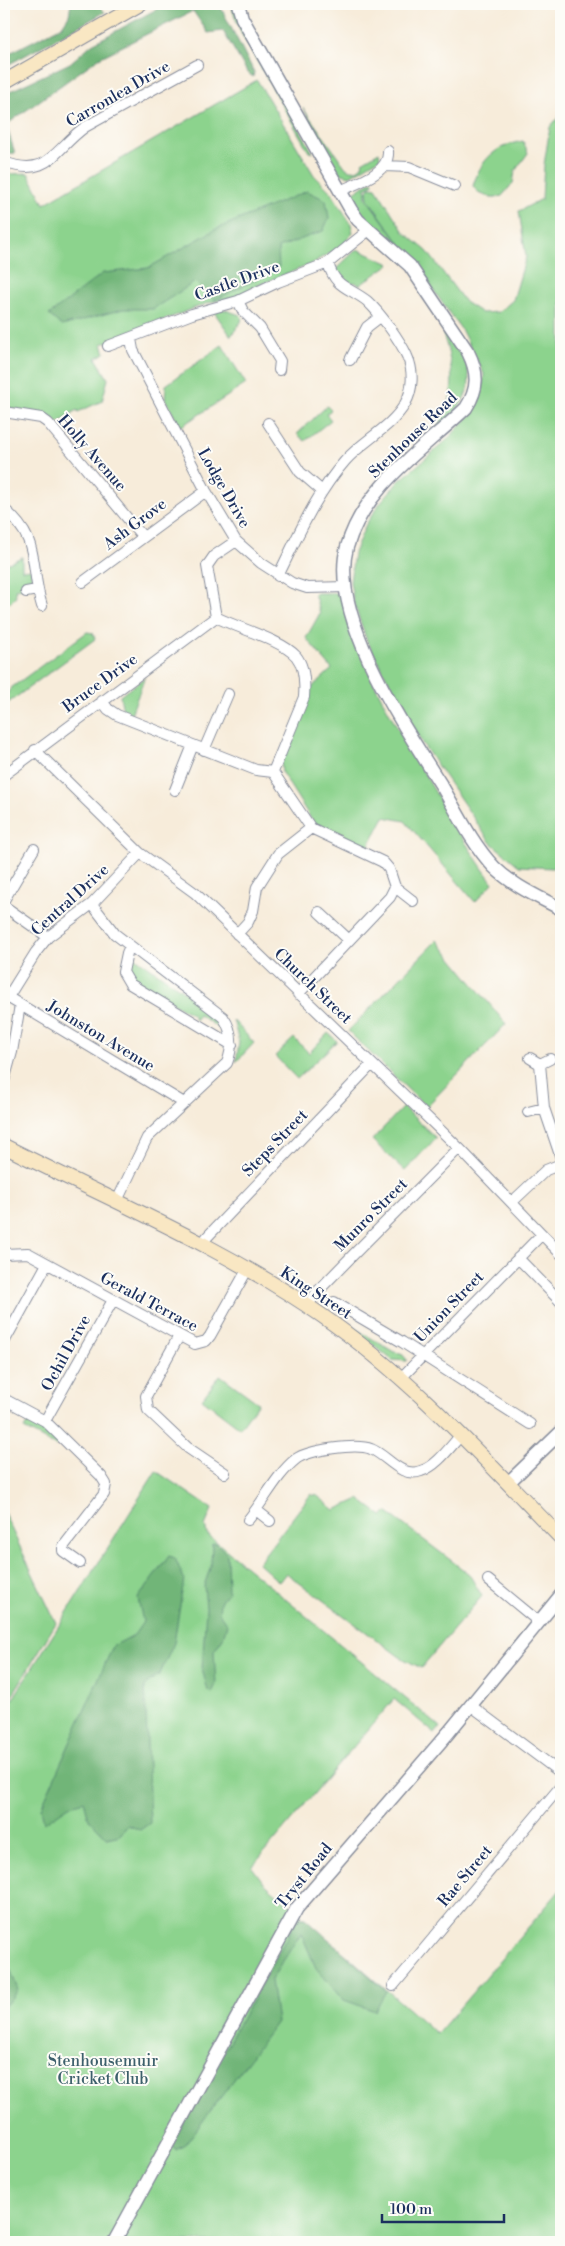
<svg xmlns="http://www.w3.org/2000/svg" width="565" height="2246" font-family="'Libre Bodoni',serif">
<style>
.green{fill:#8cd38d;stroke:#548176}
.forest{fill:#71b578;stroke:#46726b}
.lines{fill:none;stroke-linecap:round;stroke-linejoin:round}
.minor-casing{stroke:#898e9c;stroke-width:12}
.tertiary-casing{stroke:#898e9c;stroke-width:15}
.secondary-casing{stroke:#898e9c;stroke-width:16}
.minor{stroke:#fff;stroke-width:10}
.tertiary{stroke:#fff;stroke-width:12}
.secondary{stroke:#f9e7c3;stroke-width:14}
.labels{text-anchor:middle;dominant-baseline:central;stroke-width:4;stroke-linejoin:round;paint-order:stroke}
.street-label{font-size:16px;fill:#1b2f5e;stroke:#fdfcf7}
.park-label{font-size:16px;fill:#3d606c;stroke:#fdfcf7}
</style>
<rect width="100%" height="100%" fill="#fdfcf7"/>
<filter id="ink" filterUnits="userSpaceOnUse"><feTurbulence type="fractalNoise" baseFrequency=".02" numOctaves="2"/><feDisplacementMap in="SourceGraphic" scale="10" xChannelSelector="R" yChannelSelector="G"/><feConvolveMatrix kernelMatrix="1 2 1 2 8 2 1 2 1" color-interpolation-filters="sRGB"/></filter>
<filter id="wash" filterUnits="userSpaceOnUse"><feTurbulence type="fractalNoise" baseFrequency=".0096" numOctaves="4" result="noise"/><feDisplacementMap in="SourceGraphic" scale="20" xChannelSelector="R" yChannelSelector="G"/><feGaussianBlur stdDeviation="1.12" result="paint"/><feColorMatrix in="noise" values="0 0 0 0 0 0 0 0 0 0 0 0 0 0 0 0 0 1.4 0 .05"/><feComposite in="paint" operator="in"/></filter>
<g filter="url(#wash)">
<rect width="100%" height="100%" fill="#f7ecda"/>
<path class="green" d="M231,6H233L313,153L309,152L241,33Z
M257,80L314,175L331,192L351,224L353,233L345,242L346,245L317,260V262L261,284L235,297L208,303L102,344L105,353L96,358L108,379L102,401L78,412L77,410L72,413V415L57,423L49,417L4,407V170L11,174L28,173L44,204Z
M303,108L346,168C352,172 359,171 363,164L362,162L379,152L380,158L350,176L339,173Z
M561,114V865L552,868L519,866L490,842L422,743L367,641L354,604L350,582L354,553L366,524L380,503L398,482L446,441L473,412L482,393L484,374L461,329L368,199L367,191L370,187L376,188L404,232L427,251L465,302L482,313L499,312L513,300L526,257L519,211L542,199L544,165L550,127Z
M523,141L528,153L515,171L513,183L502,196C491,199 479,196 473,186C481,159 495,146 523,141Z
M372,181L373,184L366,188V198L400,244C386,233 350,212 354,192Z
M357,249L390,264L360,285L354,282L352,284L338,277L336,269Z
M223,309L240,315L242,317L241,322L231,336L214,312Z
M443,334H447C455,346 465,357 468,371C477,405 425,441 403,461C414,449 435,432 443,418C457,391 452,361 443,334Z
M222,345L246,384L180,427L165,399L166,385Z
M327,406L331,410L326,414L331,420L305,441L297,434Z
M22,557V570L31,569L32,586L15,589L16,597L4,607V565Z
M314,593H335L343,598C358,662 391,717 424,773C446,810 467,848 493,883L475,902L405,821L384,817L367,849L313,822L282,773L281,764L310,689L332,669L306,638L320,613Z
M87,632L93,633L95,639L4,706V698L11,688Z
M145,677L131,714L123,711L120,696Z
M437,940L506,1024L426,1107L348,1031Z
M131,954L220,1017L228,1038L220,1035L222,1030L199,1015L195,1020L193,1015L128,977V959Z
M233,1020L254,1043L236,1062L239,1042Z
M328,1033L337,1041L297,1079L275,1056L294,1038L309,1053Z
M403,1107L436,1138L405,1171L372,1140Z
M343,1321L394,1352L401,1353L407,1360L406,1361L392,1360Z
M220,1375L258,1403L240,1428L202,1399Z
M30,1419L56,1436L58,1444L56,1446L24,1429Z
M156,1471L212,1509L205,1526L207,1534L440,1727L435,1734L394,1699L252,1867L264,1883L437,2034L561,1889V2242H4V1713Z
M311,1494L314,1496L315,1494L335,1510L359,1499L382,1516L387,1512L469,1574L482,1596L421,1668L400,1657L286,1573L279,1582L258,1563Z
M4,1513L56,1623L4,1709Z"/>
<path class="forest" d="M71,4H97L105,12L4,67V56L62,26L69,15Z
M166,4H219L254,72L253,77L247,72L223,31L208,33L193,11L99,58L6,125L15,153L4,155V94L70,63L92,44Z
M307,191L326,200L329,218L323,231L278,248L279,268L215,300L195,282L153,309H123L62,326L49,315L103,273L148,268L216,229Z
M216,1543L227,1554L228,1592L220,1602L219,1613L227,1624L223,1638L214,1651L216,1684L212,1693L208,1691L202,1669L206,1608L204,1586L211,1565L212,1544Z
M169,1556L175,1558L184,1579L174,1643L160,1674L145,1685L150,1823L140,1830L128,1825L120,1835L107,1838L89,1819L84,1801L69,1806L44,1823L41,1808L113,1646L134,1635L143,1622L138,1598Z
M305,1918L386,1991L375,2011L344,2000L316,1968L301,1933L271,1980L277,2022L185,2145L176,2150L172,2144L297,1919Z
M8,1963L18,1990L4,2007V1964Z"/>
</g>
<g filter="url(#ink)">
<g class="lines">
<defs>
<path id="minor" d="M4,162C49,179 54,149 85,127L197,65
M385,166L409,167L455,186
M340,191C357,183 390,173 388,151
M238,301L243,311L260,328L280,361L279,370
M131,339L133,350L206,491L236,541L261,563L292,583L307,588L346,587
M108,346L192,314L238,301L278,282L328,263L369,230
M350,360L367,327L380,317
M4,412L41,418L48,423L143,537
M268,423L300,472L322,491
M4,509C42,541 29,564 42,606
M236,541L214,556L207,566L216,617C237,628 280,639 296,656C305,667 305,684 304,697L273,772L311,828L383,862L389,869L395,887L413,901
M278,576C298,536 315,495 345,461C362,441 391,428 405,404C413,390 414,371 407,356C400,340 380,313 367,301C349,287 335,288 328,263
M83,582L206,491
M26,592L37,590
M102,701L108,709L117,715L256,770L273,772
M35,750L140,853L195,893L459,1148L561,1254
M204,750L228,694
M4,775L216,617
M175,790L193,745
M4,900L34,849
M92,904L115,934L223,1017C233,1031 233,1047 227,1063L147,1138L117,1201
M4,906L48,937
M319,912L349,940
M237,934L248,922L253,911L257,887L278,854L311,828
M130,946L127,953L123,972L130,984L232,1045
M298,994L390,897L395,887
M4,995L184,1103
M8,997L36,952L48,937L92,904L140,853
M530,1058L540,1064L544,1108L561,1158
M540,1064L550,1059
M4,1081L12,1052L20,1005
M528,1112L544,1108
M512,1202L546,1170L561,1164
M202,1245L207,1237L372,1064
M4,1254L28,1253L195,1344L206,1341L210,1336L247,1270
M518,1258L561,1302
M334,1302L402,1342L530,1424
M307,1306L318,1291L352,1256L459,1148
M179,1336L146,1396L148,1410L188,1448L225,1473
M4,1342L47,1264
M401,1378L542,1234
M4,1399L45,1421L101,1476L106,1484L104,1494L63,1547V1551L80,1563
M45,1421L113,1300
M256,1510L270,1521
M248,1520C264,1501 277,1474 296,1459C308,1450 357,1443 371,1449C387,1455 401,1479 421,1471C437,1466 450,1447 461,1435
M488,1580L539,1622
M470,1705L561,1773
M393,1986L561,1786"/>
<path id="tertiary" d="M238,4L242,18L351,210L358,220L410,266L468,352C478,372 479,388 466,408C423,449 364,487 347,547C328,616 407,731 443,788C458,814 473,845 494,867C513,886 539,897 561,909
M508,1483L561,1432
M114,2242L297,1908L449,1732L561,1595"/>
<path id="secondary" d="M4,82L140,4
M4,1146C110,1200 222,1246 321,1315C411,1377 485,1460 561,1538"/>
</defs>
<use href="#minor" class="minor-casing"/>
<use href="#tertiary" class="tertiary-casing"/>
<use href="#secondary" class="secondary-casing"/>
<use href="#minor" class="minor"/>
<use href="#tertiary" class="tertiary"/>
<use href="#secondary" class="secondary"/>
</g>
</g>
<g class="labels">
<g class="street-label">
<text transform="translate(118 94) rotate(-30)">Carronlea Drive</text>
<text transform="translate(237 281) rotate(-20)">Castle Drive</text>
<text transform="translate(413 435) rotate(-44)">Stenhouse Road</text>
<text transform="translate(92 453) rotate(49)">Holly Avenue</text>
<text transform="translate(224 488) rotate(60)">Lodge Drive</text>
<text transform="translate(135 524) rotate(-37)">Ash Grove</text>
<text transform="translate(100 683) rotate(-36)">Bruce Drive</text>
<text transform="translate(70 900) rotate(-42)">Central Drive</text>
<text transform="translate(313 986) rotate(44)">Church Street</text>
<text transform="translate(101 1036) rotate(31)">Johnston Avenue</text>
<text transform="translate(275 1143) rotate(-46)">Steps Street</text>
<text transform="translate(371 1215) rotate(-45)">Munro Street</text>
<text transform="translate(316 1293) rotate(33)">King Street</text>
<text transform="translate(149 1302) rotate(28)">Gerald Terrace</text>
<text transform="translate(449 1307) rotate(-46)">Union Street</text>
<text transform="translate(66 1353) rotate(-61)">Ochil Drive</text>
<text transform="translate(304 1876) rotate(-51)">Tryst Road</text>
<text transform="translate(465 1876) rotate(-50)">Rae Street</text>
</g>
<g class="park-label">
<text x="103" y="2061">Stenhousemuir<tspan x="103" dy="18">Cricket Club</tspan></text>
</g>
</g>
<rect width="565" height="2246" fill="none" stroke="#fdfcf7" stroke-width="20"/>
<path d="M382 2214v8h122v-8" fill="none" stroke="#1b2f5e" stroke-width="2.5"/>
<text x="390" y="2214" font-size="15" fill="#1b2f5e" stroke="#fdfcf7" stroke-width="4" paint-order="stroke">100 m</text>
</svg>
